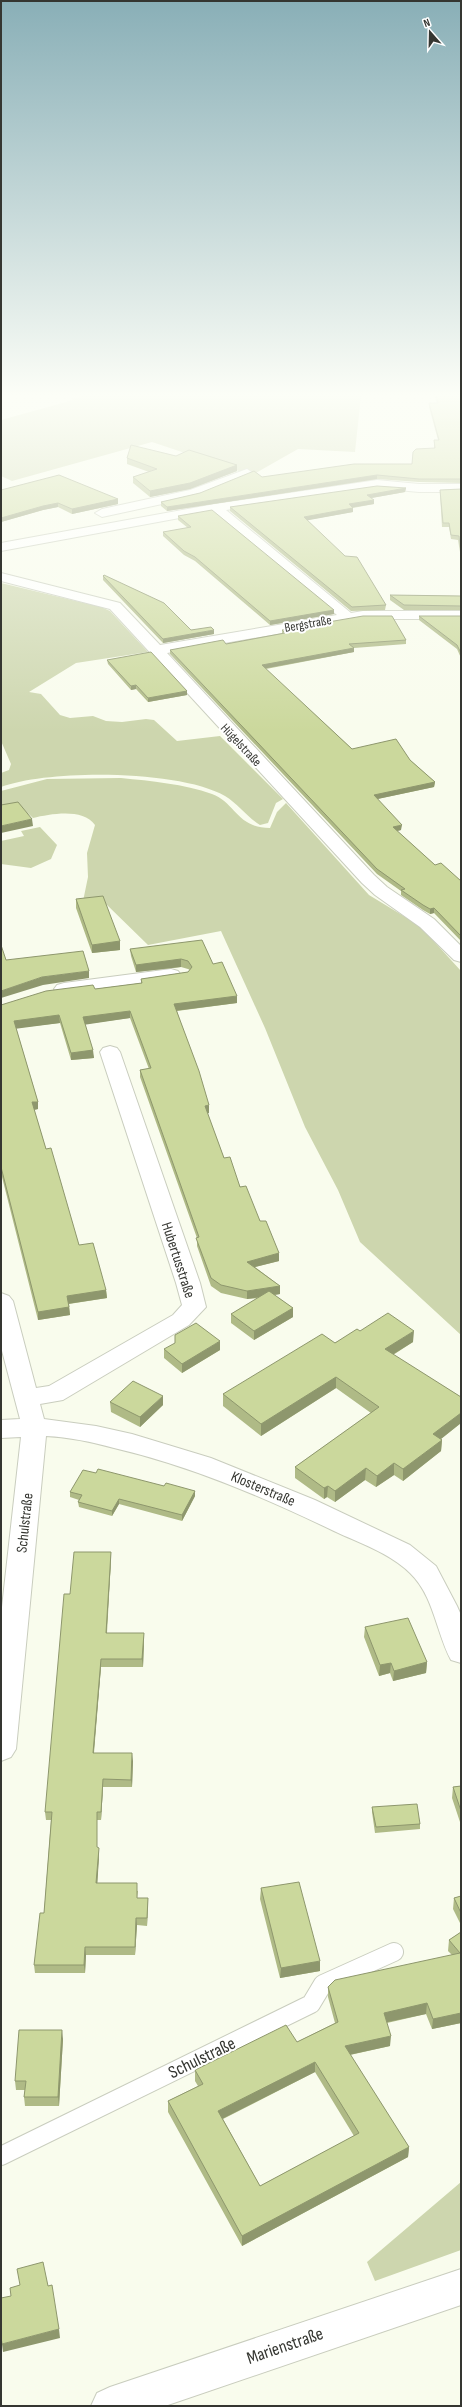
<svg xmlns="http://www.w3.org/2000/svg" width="462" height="2407" font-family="'Sofia Sans Condensed',sans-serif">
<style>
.green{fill:#cdd6ae}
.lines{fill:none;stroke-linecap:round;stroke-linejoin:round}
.service-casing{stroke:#c9cdbe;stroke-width:20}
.minor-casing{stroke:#c9cdbe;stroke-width:2}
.secondary-casing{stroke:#c9cdbe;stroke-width:2}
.service{stroke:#fff;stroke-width:18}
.minor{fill:#fff;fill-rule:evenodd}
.secondary{fill:#fff;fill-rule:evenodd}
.wall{fill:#afba86;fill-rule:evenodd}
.shaded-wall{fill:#8e976d}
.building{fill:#cbd89c;stroke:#8e976d;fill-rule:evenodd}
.labels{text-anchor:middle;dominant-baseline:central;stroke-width:4;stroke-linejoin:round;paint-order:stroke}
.far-street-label{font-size:13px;fill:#353631;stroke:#fff}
.street-label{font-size:15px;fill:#353631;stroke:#fff}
.near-street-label{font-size:18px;fill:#353631;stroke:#fff}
</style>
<rect width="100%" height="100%" fill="#f9fced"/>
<path class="green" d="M83,395H361L355,452L298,449L254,474L242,472L152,442L12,481L1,476V420L66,402Z
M1,583L101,607L110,611L148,652L76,663L29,692L41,694L60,715L70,718L93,716L106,721L122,722L146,719L154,720L177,741L220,736L283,799L276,803L268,823L260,825C247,817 238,804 225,796C180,770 50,769 1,787V773L9,770L11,764L1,741Z
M121,778C151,781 184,784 212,794C236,803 237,828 270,828L277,812L286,803L369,895L420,926L461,971V1335L360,1242L338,1190L305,1127L265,1028L221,931L148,945L106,904L82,906L88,877L87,853L95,825C83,808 51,814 33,818L21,807L1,811V791L47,779Z
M40,827L57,845L51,859L31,868L1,864V841L24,836L21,831Z
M461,2182V2250L375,2281L367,2262Z"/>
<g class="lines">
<defs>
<path id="service" d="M1,2156L311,2004L323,1984L394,1952"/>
<path id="minor" d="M247,469L253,473L251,476L199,496L102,517L95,513L102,509L190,490Z
M377,480L419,484H461V492H419L377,488L226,510L351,613L363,611H461V619H363L167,653L374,875L387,887L434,919L461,946V962L454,960L420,927L375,895L362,883L110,609L1,581V573L120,603L160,645L337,615L212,512L1,551V543L215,504Z
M171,969L178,971L181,975L178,979L64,995L57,993L54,989L57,985L64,983Z
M110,1046L117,1048L120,1052L200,1283L206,1307L189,1325L63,1400L40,1404L44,1419L96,1426L132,1434L211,1458L315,1500L410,1545L436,1566L457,1606L461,1615V1663L451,1660C436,1632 434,1596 410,1573C390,1553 359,1543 334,1531C263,1497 191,1466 114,1448C92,1442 69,1437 46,1436L16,1749L11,1757L1,1761V1616L21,1437L1,1438V1420L20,1419L1,1347V1293L9,1296L13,1301L36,1388L49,1386L173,1315L182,1305L176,1283L100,1052L103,1048Z"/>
<path id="secondary" d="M461,2269V2305L165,2406H91L97,2393L110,2387Z"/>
</defs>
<use href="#service" class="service-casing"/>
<use href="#minor" class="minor-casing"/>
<use href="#secondary" class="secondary-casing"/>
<use href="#service" class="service"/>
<use href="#minor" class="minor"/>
<use href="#secondary" class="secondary"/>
</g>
<path class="wall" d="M434,395H461V483L419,482L377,479L167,511L161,506V502L200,493L262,477L412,464L434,448V440H438L429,407V403H437Z
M176,456L237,471L190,489L150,497L133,483V477L149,472L127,464V458Z
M406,488L405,492L371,498L374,504L353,508V512L307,520L386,605L385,610L351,611L230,511V507Z
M461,489V558L458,540L451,539L449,527H442L440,494V490Z
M1,490L118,499V504L72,514L58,507L43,510L1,522Z
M178,516L334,614L270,625L195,561L184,555L163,536V532L188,528L178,520Z
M103,576L191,630L214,634L163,643L103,580Z
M390,595L461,596V610H404L390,600Z
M419,616H461V658L457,649L419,620Z
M282,630L406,640V644L354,648V652L266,669L352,749L410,760L435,782L434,787L377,799L401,830L397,831L435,865L461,881V941L434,913L430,914L423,910L401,895V891L377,874L170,654V650L226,644L282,634Z
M107,660L187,691V695L148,702L136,689L131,690L108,664Z
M460,690H461V696L460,695Z
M76,899L120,941V950L92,953L76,908Z
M130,949L213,964L237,1003L177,1011L209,1113H207L224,1158L260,1221L279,1261L255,1267L280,1286V1294L274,1295L293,1308V1317L254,1340L231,1323V1314L259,1298L247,1299L221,1293L211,1286L197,1246V1238L140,1077V1070L149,1069L130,1018L85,1024L94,1058L71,1060L60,1023L16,1028L38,1102V1109L34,1110L46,1149L79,1245L106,1290L107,1298L69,1304L70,1315L38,1320L1,1173V1005L95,989L141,983V979L188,972L190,970L188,969L181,967L136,972L131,956Z
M360,1331L413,1342L393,1355L461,1397V1423L441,1439L442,1440L441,1451L403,1481L394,1475L376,1487L365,1480L335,1502L327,1497L324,1499L295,1478V1467L371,1413L336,1388L261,1436L223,1406V1394Z
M164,1349L220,1350L182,1373L164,1358Z
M110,1402L163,1405L140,1427L111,1412Z
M96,1473L164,1486L195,1491V1496L182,1521L119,1504L112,1516L79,1507L78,1502L79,1500L70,1497V1492Z
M111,1552V1560L107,1633L144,1641L143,1667H101L94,1753L133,1761L132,1787H103L101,1820H97V1848L99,1856L97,1883L138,1891L137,1898H148L147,1926L137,1925L135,1955H86L85,1973H35L34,1965L44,1913L51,1820H46L45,1812Z
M365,1627L427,1662L426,1673L393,1681L390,1673L379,1676L364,1637Z
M461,1786V1825L452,1798L453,1787Z
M372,1807L420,1824V1829L375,1833L372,1812Z
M261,1888L320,1971L280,1978L260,1899Z
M461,1896V1925L453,1909L454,1898Z
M461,1932V2023L432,2029L426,2014L387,2023L390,2046L350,2055L409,2147L408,2157L242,2246L168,2112V2101L198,2086L195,2081V2070L297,2042L335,2023L328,1997V1987L452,1955L448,1951L449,1940ZM315,2072L354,2136L260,2186L223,2119Z
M63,2039L59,2106H25L24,2097L25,2090H16L15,2081Z"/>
<path class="shaded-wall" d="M237,465V471L190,489L150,497V491Z
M377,475V479L167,511V507Z
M406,488L405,492L366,499L367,495Z
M118,499V504L72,514V509Z
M374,500V504L349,508V504Z
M58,503V507L43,510L1,522V518L43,506Z
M353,508V512L304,521V517Z
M334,610V614L270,625V621Z
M214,630V634L163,643V639Z
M354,648V652L262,669V665Z
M136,685V689L131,690V686Z
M187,691V695L148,702V698Z
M435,782L434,787L373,800L374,795Z
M32,819L33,826L1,833V826Z
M402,825L401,830L393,832V827Z
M434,908V913L430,914V909Z
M120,941V950L92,953V945Z
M181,959V967L136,972V965Z
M89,971V978L43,985L1,998V991L42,977Z
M237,996V1003L174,1011V1004Z
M130,1011V1018L83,1025V1017Z
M59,1015L60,1023L14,1029V1021Z
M93,1050L94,1058L71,1060V1053Z
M32,1102H38V1109L33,1110Z
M209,1105V1113L205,1114V1106Z
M279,1253V1261L247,1269V1262Z
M280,1286V1294L247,1299V1291Z
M106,1290L107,1298L67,1304V1296Z
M69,1307L70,1315L38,1320V1312Z
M293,1308V1317L254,1340V1331Z
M414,1331L413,1342L384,1360L385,1349Z
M220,1341V1350L182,1373V1364Z
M336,1377V1388L261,1436V1424Z
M163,1396V1405L140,1427V1417Z
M461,1413V1423L432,1446L433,1434Z
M442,1440L441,1451L403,1481V1469Z
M394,1463V1475L376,1487L377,1476Z
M366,1468L365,1480L335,1502V1491Z
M328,1486L327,1497L324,1499V1488Z
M195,1491V1496L182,1521V1515Z
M119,1499V1504L112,1516V1511Z
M111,1552V1560L106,1641V1633Z
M144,1633V1641L143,1667L142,1659Z
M101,1659V1667L93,1761V1753Z
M427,1662L426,1673L393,1681L394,1671Z
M391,1663L390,1673L379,1676L380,1665Z
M132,1753L133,1761L132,1787L131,1780Z
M103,1779V1787L101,1820V1812Z
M99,1848V1856L97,1890L96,1883Z
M148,1898V1906L147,1926V1918Z
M136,1918L137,1925L135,1955V1947Z
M85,1947L86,1955L85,1973L84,1965Z
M320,1961V1971L280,1978L281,1968Z
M427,2003L426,2014L383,2023L384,2013Z
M461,2013V2023L432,2029L433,2019Z
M62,2030L63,2039L59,2106L58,2097Z
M391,2036L390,2046L344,2056L345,2046Z
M315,2062V2072L218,2121V2111Z
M409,2147L408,2157L242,2246V2236Z
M59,2329L60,2338L3,2352L2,2344Z"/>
<path class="building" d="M436,395H461V479H419L377,475L167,507L161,502L200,493L254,471L262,477L354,464H412L413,452L416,449L435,448L434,440H439L429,403H438Z
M131,445L176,456L189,450L237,465L190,483L150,491L133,477L157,469L127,458Z
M59,475L118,499L72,509L58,503L43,506L1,518V490Z
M377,486L406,488L367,495L374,500L349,504L353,508L304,517L345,556L357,557L386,605L352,607L230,507Z
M461,489V552L459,536L451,535L449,523H443L440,490Z
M212,510L334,610L270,621L195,557L184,551L163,532L191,527L178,516Z
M104,575L164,603L191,630L211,627L214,630L163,639L103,576Z
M390,595L461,596V606L404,605Z
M363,616H392L406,640L349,644L354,648L262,665L352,749L396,739L410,760L435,782L374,795L402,825L393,827L435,865L441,863L461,881V936L434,908L430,909L423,905L401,890L405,889L377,869L170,650L223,640L226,644L285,633L282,630Z
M419,616H461V653L457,645Z
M151,652L187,691L148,698L136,685L131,686L107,660Z
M18,802L32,819L1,826V805Z
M103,896L120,941L92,945L76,899Z
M202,940L213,964L222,962L237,996L174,1004L199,1071L209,1105L205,1106L224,1158L230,1157L240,1187L246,1186L260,1221H266L279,1253L247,1262L280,1286L247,1291L221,1285L211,1278L196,1238L199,1237L140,1070L151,1068L130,1011L83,1017L93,1050L71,1053L59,1015L14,1021L38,1102H32L46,1149L51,1148L79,1245L93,1243L106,1290L67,1296L69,1307L38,1312L1,1167V1005L46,991L93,985L95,989L142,983L141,979L188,972L192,967L188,961L181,959L136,965L130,949Z
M1,945L6,960L83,951L89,971L42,977L1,991Z
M269,1291L293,1308L254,1331L231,1314Z
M388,1313L414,1331L385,1349L461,1397V1413L433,1434L442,1440L403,1469L394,1463L377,1476L366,1468L335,1491L328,1486L324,1488L295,1467L379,1407L336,1377L261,1424L223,1394L322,1334L335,1343L357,1329L360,1331Z
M196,1323L220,1341L182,1364L164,1349L175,1343V1335Z
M133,1381L163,1396L140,1417L110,1402Z
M98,1469L164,1486L166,1483L195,1491L182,1515L119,1499L112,1511L78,1502L82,1495L70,1492L83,1470L96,1473Z
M74,1552H111L106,1633H144L142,1659H101L93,1753H132L131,1780L103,1779L101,1812H97V1847L99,1848L96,1883H137V1898H148L147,1918H136L135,1947H85L84,1965H34L40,1913H44L52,1812H45L64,1594H70Z
M408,1618L427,1662L394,1671L391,1663L380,1665L365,1627Z
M461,1786V1811L453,1787Z
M417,1804L420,1824L376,1827L372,1807Z
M299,1882L320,1961L281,1968L261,1888Z
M461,1896V1913L454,1898Z
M461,1932V2013L433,2019L427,2003L384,2013L391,2036L345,2046L409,2147L242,2236L168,2101L203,2084L195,2070L286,2025L297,2042L338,2022L328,1987L335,1980L460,1953L449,1940ZM315,2062L359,2133L260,2186L218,2111Z
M19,2030H62L58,2097H24L26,2081H15Z
M43,2262L48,2286L52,2285L59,2329L2,2344L1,2337V2298L11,2296L10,2288L20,2285L17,2269Z"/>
<linearGradient id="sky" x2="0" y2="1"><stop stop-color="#89afb7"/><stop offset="0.54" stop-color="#fcfef7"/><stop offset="1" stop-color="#fcfef7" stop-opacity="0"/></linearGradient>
<rect width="462" height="732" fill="url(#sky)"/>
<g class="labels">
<g class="far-street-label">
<text transform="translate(308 624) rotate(-10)">Bergstraße</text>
<text transform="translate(241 745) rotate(47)">Hügelstraße</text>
</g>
<g class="street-label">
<text transform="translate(178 1260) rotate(72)">Hubertusstraße</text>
<text transform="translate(263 1489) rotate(23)">Klosterstraße</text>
<text transform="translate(25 1523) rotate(-84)">Schulstraße</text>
</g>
<g class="near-street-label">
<text transform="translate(202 2058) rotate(-26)">Schulstraße</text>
<text transform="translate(285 2346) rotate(-19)">Marienstraße</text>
</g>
</g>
<rect width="462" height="2407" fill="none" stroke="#353631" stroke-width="4"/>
<g transform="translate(430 32) rotate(340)" stroke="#ffffff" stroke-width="3" paint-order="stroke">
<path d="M0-3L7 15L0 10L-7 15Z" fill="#353631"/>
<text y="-6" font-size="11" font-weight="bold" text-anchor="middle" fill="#353631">N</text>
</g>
</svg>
